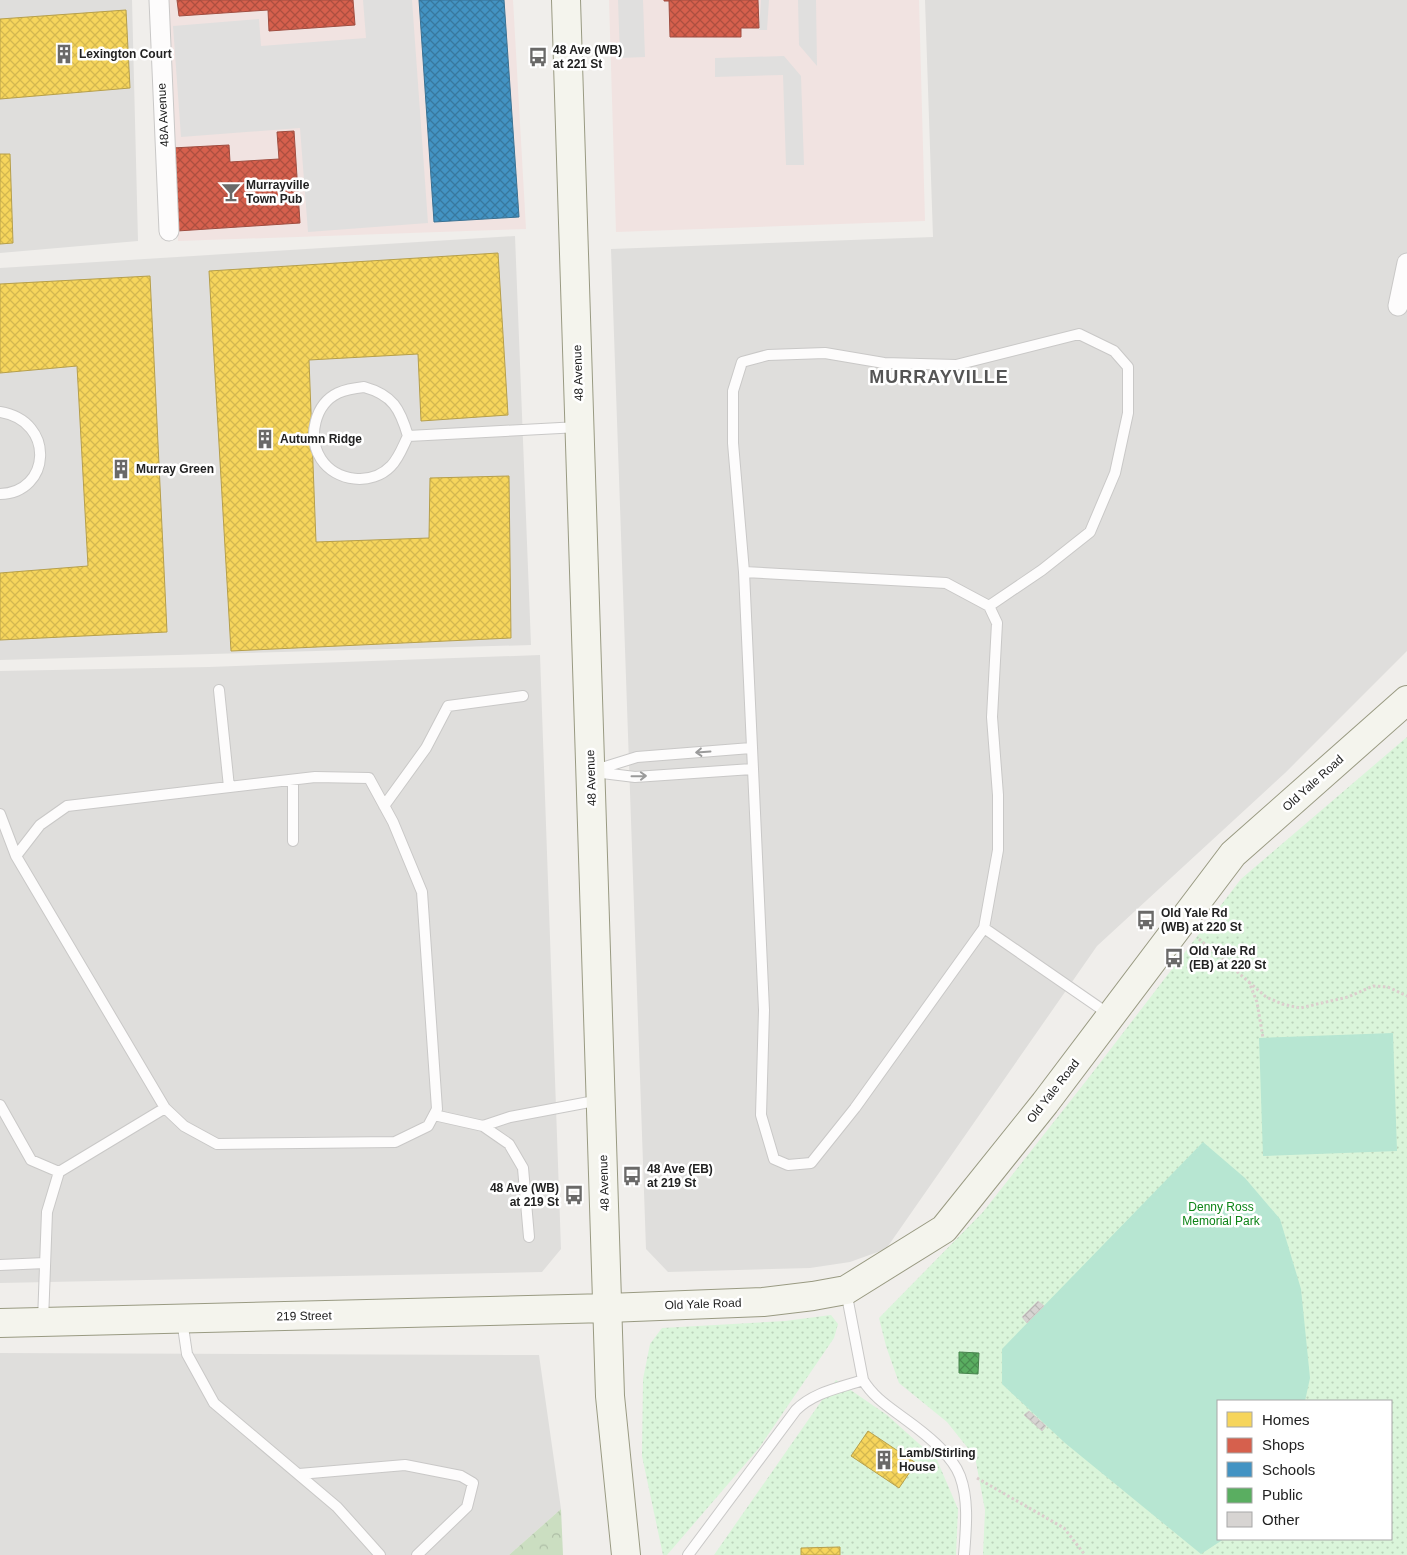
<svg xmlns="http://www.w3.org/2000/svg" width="1407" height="1555" font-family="Helvetica,sans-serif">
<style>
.residential{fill:#dfdedc}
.commercial{fill:#f1e3e1}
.forest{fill:url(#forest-crowns)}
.park{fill:url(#park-dots);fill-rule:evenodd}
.pitch{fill:#b7e6d2}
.parking{fill:#e0dfde}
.homes{fill:url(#homes-cross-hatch);stroke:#b69f4b}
.shops{fill:url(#shops-cross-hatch);stroke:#a04d40}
.schools{fill:url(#schools-cross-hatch);stroke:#397193}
.public{fill:url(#public-cross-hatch);stroke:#49844e}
.building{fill:url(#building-cross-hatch);stroke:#d3d0cc}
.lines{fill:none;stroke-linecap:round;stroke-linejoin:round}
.lane-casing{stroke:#c9c8c7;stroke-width:12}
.street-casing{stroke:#c9c8c7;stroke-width:21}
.secondary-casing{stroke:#999a82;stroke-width:30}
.path{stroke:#dccecd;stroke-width:3;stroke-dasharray:2.5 2.5;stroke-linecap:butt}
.lane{stroke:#fdfcfc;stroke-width:10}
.street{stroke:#fdfcfc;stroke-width:19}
.secondary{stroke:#f4f4ed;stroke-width:28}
.oneway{stroke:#9a9a9a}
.labels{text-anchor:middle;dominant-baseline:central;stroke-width:5;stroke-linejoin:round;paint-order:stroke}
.poi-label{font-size:12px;font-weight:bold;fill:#222;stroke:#fff;text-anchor:start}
.street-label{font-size:12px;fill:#222;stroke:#fff}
.park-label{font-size:12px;fill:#0c8416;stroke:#fff}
.district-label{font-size:18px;font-weight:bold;letter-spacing:1px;fill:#555;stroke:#fff}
</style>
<defs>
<pattern id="forest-crowns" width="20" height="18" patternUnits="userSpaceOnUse" patternTransform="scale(1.25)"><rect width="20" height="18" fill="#cbdec1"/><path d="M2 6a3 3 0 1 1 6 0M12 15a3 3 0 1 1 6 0" fill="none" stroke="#aebea6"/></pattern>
<pattern id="park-dots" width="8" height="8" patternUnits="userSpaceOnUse" patternTransform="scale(1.25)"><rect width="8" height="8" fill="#daf5da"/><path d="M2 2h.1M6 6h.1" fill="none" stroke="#bbd2bb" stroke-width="1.8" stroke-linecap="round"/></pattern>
<pattern id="homes-cross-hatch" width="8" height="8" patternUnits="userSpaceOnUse" patternTransform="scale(1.25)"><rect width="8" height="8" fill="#f6d55c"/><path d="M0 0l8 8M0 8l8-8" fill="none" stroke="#d3b750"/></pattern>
<pattern id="shops-cross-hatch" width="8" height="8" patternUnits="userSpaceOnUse" patternTransform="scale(1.25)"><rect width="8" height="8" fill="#d6604d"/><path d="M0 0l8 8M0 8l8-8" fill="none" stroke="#ad4f40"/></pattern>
<pattern id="schools-cross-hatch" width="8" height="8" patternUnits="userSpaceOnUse" patternTransform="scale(1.25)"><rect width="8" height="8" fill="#4393c3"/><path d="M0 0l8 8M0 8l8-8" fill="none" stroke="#38789e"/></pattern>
<pattern id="public-cross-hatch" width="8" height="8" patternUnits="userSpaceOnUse" patternTransform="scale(1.25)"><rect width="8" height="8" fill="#5aae61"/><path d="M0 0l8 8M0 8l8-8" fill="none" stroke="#4a8d50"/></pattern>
<pattern id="building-cross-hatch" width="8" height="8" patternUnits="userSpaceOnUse" patternTransform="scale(1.25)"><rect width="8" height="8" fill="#d7d4d2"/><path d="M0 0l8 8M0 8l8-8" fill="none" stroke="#b8b6b4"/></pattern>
</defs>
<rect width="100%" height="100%" fill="#f0eeeb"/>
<path class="residential" d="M0,0H132L138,241L0,253Z
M925,0H1407V651L1285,773L1097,946L886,1249L850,1262L810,1268L668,1272L646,1249L611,249L933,237Z
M515,236L531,645L0,660V268Z
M540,655L561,1249L542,1272L0,1283V671L209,667Z
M0,1353L539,1355L561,1509L509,1555H0Z"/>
<path class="commercial" d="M168,0H513L526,229L178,241Z
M609,0H919L925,221L616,232Z"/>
<path class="forest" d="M561,1509L563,1555H509Z"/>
<path class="park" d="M1407,737V1555H983L985,1510L975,1457L947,1422L899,1383L886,1346L879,1318L983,1212L1090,1076L1241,879ZM1218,1401H1391V1539H1218Z
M831,1315L838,1324L834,1338L759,1448L667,1555H663L642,1456L643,1379L650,1344L662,1328L785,1321Z
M836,1380L887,1415L937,1460L958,1509L956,1555H714Z"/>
<path class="pitch" d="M1393,1033L1397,1151L1263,1156L1259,1038Z
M1203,1142L1245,1178L1280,1219L1301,1289L1310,1378L1305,1401H1218V1539H1224L1201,1554L1065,1443L1002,1384V1349Z"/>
<path class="parking" d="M363,0H412L428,223L308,232L300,128L181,137L173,26L259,19L261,46L366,38Z
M618,0H643L645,57L620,58Z
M761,0H769L767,30H759Z
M798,0H816L817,66L799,45Z
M784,56L801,76L804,165H786L783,75L715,77V58Z"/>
<path class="homes" d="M126,10L130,88L0,99V19Z
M0,154H10L13,243L0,244Z
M498,253L508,415L421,421L418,354L309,360L316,542L429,538L430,478L509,476L511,638L231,651L209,271Z
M150,276L167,632L0,640V573L88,566L77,366L0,373V284Z
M868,1431L916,1463L899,1488L851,1456Z
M840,1547V1555H801V1548Z"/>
<path class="shops" d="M177,0H353L355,25L269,31L268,10L179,16Z
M664,0H758L759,28H741V37H670L669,1H664Z
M294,131L300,223L177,231L172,148L229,145L230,162L279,159L277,132Z"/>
<path class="schools" d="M419,0H504L519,217L434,222Z"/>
<path class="public" d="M959,1352L979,1353L978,1374L959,1373Z"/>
<path class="building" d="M1038,1301L1044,1306L1027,1323L1022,1317Z
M1029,1411L1046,1426L1042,1431L1024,1415Z"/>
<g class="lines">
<defs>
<path id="lane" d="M364,387C393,395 400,409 408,436C403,446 399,458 391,466C372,486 336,482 321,459C307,437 315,404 338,393C347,389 355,388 364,387Z
M0,412C56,421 51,493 0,494
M408,436L579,427
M744,572L733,443V391L742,362L768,355L825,353L884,363L956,365L1079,334L1114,351L1128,367V413L1115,473L1090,532L1042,570L989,606
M219,690L229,787
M592,771L637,757L751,748
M594,772L635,777L752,769
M293,780V841
M384,806L426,748L448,706L523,696
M0,814L16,856L165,1108L59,1172L47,1212L43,1321
M16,856L40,825L67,806L315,777L369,778L393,822L422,892L437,1109L428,1126L395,1142L217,1144L184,1126L165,1108
M984,928L855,1108L811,1163L788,1165L774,1159L761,1115L764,1010L744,572L946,583L989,606L997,623L992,717L998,795V850L984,928L1110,1015
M0,1105L31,1160L59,1172
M434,1115L483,1126L510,1117L600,1100
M483,1126L509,1144L523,1168L529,1237
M0,1265L45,1263
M182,1320L187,1354L214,1403L337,1507L380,1555
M863,1380C873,1397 889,1407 905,1419C923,1432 952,1454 960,1476C969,1500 966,1529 964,1555
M299,1474L405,1465L461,1476L473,1483L467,1507L417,1555
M688,1555L796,1410C814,1392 840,1388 863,1380L846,1291"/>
<path id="street" d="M159,0L169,231
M1398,306L1407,263"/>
<path id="secondary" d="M566,0L610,1396L626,1555
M0,1323L608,1308L763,1302L813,1296L846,1290L944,1229L1045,1103L1233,854L1407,700"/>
</defs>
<use href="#lane" class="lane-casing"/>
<use href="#street" class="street-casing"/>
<use href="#secondary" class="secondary-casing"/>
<path class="path" d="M1199,939L1249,982L1257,1002L1263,1038
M1249,982L1266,997L1282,1004L1300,1008L1348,997L1373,986L1388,987L1407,996
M977,1478L1064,1528L1085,1555"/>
<use href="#lane" class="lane"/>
<use href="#street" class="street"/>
<use href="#secondary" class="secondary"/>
</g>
<defs><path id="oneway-shaft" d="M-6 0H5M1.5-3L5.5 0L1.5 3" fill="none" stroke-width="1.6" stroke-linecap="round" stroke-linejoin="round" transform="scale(1.25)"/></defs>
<g class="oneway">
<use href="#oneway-shaft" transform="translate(703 752) rotate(176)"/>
<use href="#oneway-shaft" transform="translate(639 776) rotate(-1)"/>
</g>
<defs>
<symbol id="building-bare" viewBox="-9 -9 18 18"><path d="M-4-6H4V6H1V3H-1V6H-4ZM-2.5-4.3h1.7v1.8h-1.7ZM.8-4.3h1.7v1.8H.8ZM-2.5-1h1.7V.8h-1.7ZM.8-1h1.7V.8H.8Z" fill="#6a6968" stroke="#fff" stroke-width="2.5" paint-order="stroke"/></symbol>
<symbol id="bus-bare" viewBox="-9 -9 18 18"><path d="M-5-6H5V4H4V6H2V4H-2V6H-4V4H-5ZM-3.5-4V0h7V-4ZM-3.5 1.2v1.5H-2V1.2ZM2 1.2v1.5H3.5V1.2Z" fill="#6a6968" stroke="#fff" stroke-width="2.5" paint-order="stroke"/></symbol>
<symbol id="bar-bare" viewBox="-9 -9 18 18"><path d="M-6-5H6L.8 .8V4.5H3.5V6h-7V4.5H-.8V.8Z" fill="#6a6968" stroke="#fff" stroke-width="2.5" paint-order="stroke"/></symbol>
</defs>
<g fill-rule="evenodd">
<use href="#building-bare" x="50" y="40" width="28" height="28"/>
<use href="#bus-bare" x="524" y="43" width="28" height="28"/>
<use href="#bar-bare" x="217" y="178" width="28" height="28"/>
<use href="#building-bare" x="251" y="425" width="28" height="28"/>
<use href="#building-bare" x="107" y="455" width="28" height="28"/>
<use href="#bus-bare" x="1132" y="906" width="28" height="28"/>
<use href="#bus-bare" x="1160" y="944" width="28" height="28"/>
<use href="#bus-bare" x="618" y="1162" width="28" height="28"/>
<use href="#bus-bare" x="560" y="1181" width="28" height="28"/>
<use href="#building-bare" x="870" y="1446" width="28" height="28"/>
</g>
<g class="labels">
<g class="poi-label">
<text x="553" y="50">48 Ave (WB)<tspan x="553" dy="14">at 221 St</tspan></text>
<text x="79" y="54">Lexington Court</text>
<text x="246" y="185">Murrayville<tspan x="246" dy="14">Town Pub</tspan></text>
<text x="280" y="439">Autumn Ridge</text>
<text x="136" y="469">Murray Green</text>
<text x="1161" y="913">Old Yale Rd<tspan x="1161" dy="14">(WB) at 220 St</tspan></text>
<text x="1189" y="951">Old Yale Rd<tspan x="1189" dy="14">(EB) at 220 St</tspan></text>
<text x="647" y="1169">48 Ave (EB)<tspan x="647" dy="14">at 219 St</tspan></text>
<text x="559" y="1188" text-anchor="end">48 Ave (WB)<tspan x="559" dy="14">at 219 St</tspan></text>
<text x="899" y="1453">Lamb/Stirling<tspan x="899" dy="14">House</tspan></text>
</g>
<g class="street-label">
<text transform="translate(163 115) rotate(-93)">48A Avenue</text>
<text transform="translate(578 373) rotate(-92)">48 Avenue</text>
<text transform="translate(591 778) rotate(-92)">48 Avenue</text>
<text transform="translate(1313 783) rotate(-42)">Old Yale Road</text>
<text transform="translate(1053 1091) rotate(-52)">Old Yale Road</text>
<text transform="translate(604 1183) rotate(-92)">48 Avenue</text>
<text transform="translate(703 1304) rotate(-2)">Old Yale Road</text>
<text transform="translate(304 1316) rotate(-1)">219 Street</text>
</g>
<g class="park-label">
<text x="1221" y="1207">Denny Ross<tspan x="1221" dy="14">Memorial Park</tspan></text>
</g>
<g class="district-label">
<text x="939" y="377">MURRAYVILLE</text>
</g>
</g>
<rect x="1217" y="1400" width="175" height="140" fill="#ffffff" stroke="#a7a7a7"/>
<rect x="1227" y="1412" width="25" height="15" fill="#f6d55c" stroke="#a7a7a7"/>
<text x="1262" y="1425" font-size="15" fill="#222222">Homes</text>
<rect x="1227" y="1438" width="25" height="15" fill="#d6604d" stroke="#a7a7a7"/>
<text x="1262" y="1450" font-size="15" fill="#222222">Shops</text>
<rect x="1227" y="1462" width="25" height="15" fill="#4393c3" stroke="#a7a7a7"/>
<text x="1262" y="1475" font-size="15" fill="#222222">Schools</text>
<rect x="1227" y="1488" width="25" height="15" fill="#5aae61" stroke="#a7a7a7"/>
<text x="1262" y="1500" font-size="15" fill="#222222">Public</text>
<rect x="1227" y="1512" width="25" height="15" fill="#d7d4d2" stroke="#a7a7a7"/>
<text x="1262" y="1525" font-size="15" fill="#222222">Other</text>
</svg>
